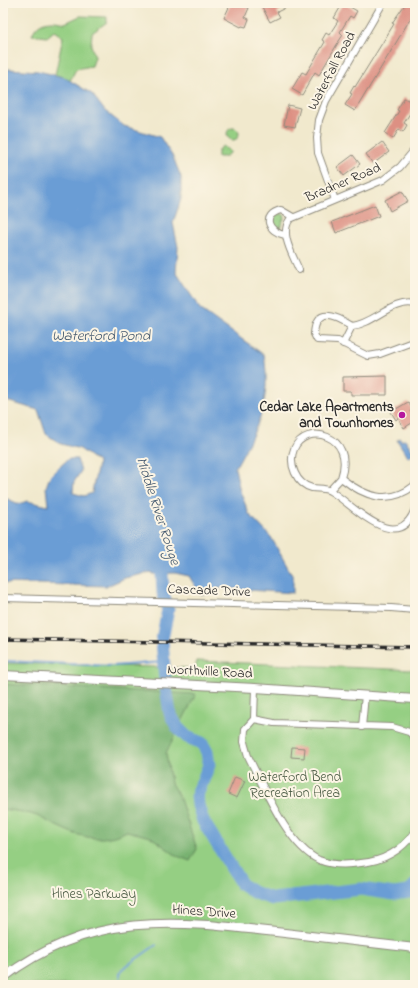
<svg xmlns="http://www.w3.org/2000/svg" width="418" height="988" font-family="'Indie Flower',sans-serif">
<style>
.green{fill:#95cf83;stroke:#607d57}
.forest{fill:#78b271;stroke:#526e4e}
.water{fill:#6a9dd5;stroke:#4a6480}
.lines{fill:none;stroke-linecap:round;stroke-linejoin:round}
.stream{stroke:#6a9dd5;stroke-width:2}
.river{stroke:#6a9dd5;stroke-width:13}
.building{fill:#dd9083}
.minor-casing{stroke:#8e8a7c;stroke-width:8}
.tertiary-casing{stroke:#8e8a7c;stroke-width:10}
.minor{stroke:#fff;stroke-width:6}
.tertiary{stroke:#fff;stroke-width:8}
.rail-casing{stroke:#2b2b2b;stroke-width:3.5}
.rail{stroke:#fcf5e5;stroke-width:2;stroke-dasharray:6;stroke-linecap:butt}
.poi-dot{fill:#b5179e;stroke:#fcf5e5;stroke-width:1.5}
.labels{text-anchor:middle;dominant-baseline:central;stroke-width:4;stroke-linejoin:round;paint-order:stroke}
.street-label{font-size:14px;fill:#2b2b2b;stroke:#fcf5e5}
.poi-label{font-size:14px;font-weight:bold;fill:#2b2b2b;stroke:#fcf5e5;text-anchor:end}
.park-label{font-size:14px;fill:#4b5c45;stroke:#fcf5e5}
.water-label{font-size:15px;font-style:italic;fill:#44596f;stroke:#fcf5e5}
</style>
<rect width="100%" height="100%" fill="#fcf5e5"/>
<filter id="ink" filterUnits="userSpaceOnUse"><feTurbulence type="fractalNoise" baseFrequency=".025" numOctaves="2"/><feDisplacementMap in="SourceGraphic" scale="8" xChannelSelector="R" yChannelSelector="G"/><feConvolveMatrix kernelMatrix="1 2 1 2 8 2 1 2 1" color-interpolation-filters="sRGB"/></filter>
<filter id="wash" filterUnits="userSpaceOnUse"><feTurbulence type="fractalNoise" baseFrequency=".012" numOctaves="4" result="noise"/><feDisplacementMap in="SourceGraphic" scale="16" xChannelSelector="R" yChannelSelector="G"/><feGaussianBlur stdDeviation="0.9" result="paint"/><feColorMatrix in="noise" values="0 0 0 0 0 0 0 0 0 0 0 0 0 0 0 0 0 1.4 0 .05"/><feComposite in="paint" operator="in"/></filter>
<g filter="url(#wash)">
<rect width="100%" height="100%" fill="#f1e9cd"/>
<path class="green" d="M80,16L107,17V22L92,33L91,45L95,57L92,66L76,69L70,81L55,75L63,37L54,31L47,37L32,35C37,20 51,19 65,23Z
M227 134a6 6 0 1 1 12 0a6 6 0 1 1-12 0Z
M223,146L231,152L225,157H218V150Z
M281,213L285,216L279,230L274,227L273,220L276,215Z
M197,661L415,670V985H3V663L195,668Z"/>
<path class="forest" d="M3,684L196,694L166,753L171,783L180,799L197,849L190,861L177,856L151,837L127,831C93,848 67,831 37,816C27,812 14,811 3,809Z"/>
<path class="water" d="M9,69L38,71L64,77L92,94L105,111L124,126L160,137L173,157L181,177V199L173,223L178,247L176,272L200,309L264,355C272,402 257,429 235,468L240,491L249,514L271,537L293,577V593L219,588L210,594H200L189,576L175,573L153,574L152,572L125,578L107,586L3,583V497L19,504L27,501L48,506L46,487L50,476L68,459H77L81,471L74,482L73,493L84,496L92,493C93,483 97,474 98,462L80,449L61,444L46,434L38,410L3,400V70Z
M400,438L402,441L405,439L414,453L408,457L397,440Z"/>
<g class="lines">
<path class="stream" d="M3,661L113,666L164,662
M121,985L120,974L122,969L156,945"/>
<path class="river" d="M162,573L163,593L168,610L162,639L165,681L170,713L177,727L187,737L202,743L207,752L209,765L197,795L198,805L203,821L242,885L255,893L273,899L361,889L394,894L409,892L415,885"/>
</g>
<g id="blocks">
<path class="building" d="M231,3H237L249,8L245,17L249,19L246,27L242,26L241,27L224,18Z
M270,3H285L287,7L277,12L280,17L270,22L262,7Z
M343,3L357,11L353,18L350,16L340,32L343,35L339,41L319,75L315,72L302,95L292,89L302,72L306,74L319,52L325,42L322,40L326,33L329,35L338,21L334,18Z
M406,3H415V11L355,111L345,105L352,94L350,93L354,86L355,87L394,24L392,23Z
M415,93V105L404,123L407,125L403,132L399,129L393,139L385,133L399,111L397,110L404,98L410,101Z
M288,105L300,108L295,127L284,125Z
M382,142L389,152L373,164L366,154Z
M353,155L360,164L344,176L337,167Z
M402,191L408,201L390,211L385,200Z
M375,205L379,216L336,233L332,222Z
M387,376V395H351V391H343V377Z
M408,402L413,410L410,411L415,421L404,428L398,418L396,420L391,412Z
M292,747L305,748L304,758L291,757Z
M235,777L245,781L237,798L228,794Z"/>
</g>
</g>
<g filter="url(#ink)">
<use href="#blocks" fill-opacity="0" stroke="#8e8a7c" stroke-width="1"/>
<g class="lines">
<defs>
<path id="minor" d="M335,200L318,153L317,138L319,120L326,101L383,3
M285,235C268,232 261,215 281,210L293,217
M299,270C293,255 279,234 290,219L383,180L400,167L415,149
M415,304C392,299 374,324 352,326C336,316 316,306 314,334L317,340L338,341L368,356L380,354L415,341
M343,344L352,326
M415,485C389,506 365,497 341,478C356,434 305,422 294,449C288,464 296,484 312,488C318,489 325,488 330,491C352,503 397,557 415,509
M330,490L341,478
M3,598L391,608L415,610
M255,688L254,719L245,729L244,742L248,756C264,787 287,845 319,860C333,866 348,865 361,863C384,861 402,850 415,832
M254,719L274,723L392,727L409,732L415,738
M362,727L365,695"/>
<path id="tertiary" d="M3,675L255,688L415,699
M3,978C90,911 174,920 276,932C322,937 369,943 415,948"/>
</defs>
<use href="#minor" class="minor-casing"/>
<use href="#tertiary" class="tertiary-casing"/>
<use href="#minor" class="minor"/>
<use href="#tertiary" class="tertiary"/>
<defs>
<path id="rail" d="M3,639L415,647"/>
</defs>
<use href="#rail" class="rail-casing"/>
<use href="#rail" class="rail"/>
</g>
</g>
<circle class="poi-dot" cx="402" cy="415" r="4"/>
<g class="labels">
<g class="street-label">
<text transform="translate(332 71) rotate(-62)">Waterfall Road</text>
<text transform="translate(343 183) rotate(-23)">Bradner Road</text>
<text transform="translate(209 591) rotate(2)">Cascade Drive</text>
<text transform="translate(210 672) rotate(3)">Northville Road</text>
<text transform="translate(204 912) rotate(4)">Hines Drive</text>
</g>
<g class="poi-label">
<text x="394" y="407">Cedar Lake Apartments<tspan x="394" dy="16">and Townhomes</tspan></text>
</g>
<g class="park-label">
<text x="295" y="777">Waterford Bend<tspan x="295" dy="16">Recreation Area</tspan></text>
<text x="94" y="894">Hines Parkway</text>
</g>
<g class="water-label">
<text x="101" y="336">Waterford Pond</text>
<text transform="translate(158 511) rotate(72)">Middle River Rouge</text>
</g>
</g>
<rect width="418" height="988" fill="none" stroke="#fcf5e5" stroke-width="16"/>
</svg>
